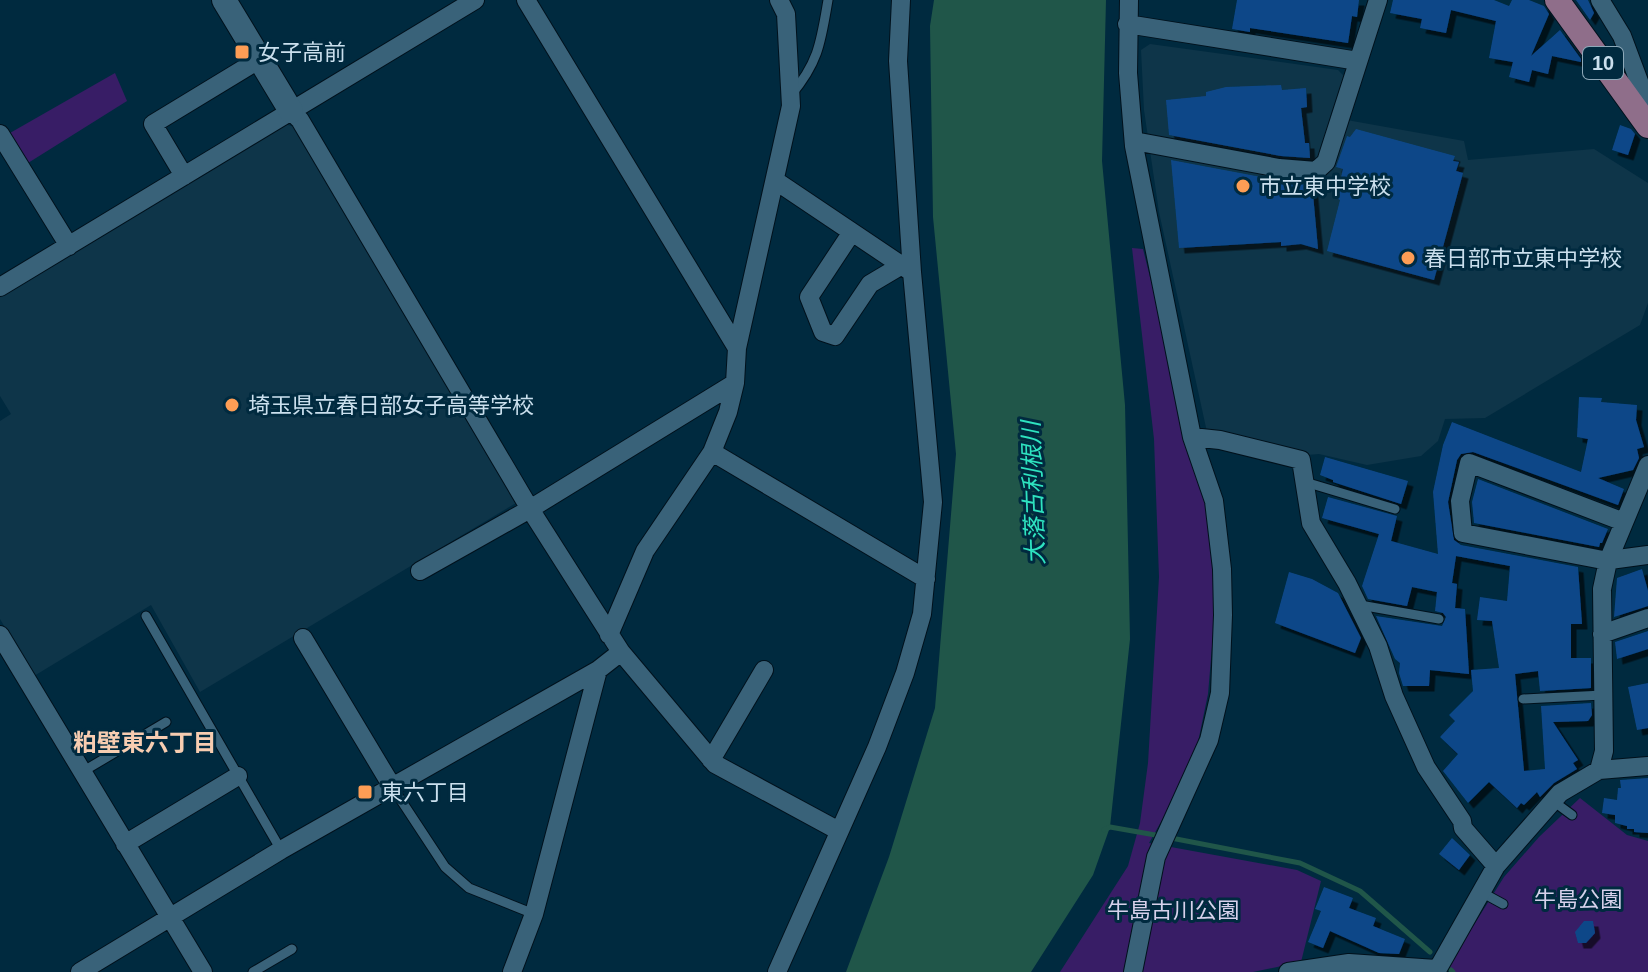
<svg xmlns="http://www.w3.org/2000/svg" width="1648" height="972" font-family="Helvetica,'Noto Sans JP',sans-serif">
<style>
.built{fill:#0e3549}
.green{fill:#381d66}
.water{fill:#205649}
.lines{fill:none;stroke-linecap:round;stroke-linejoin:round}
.stream{stroke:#205649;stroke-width:5}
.building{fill:#0d4788;filter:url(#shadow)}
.lane-casing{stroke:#00111c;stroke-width:11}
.street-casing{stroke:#00111c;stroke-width:20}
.secondary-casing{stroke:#00111c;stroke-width:26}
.primary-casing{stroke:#00111c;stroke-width:26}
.lane{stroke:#396279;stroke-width:9}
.street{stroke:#396279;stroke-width:18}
.secondary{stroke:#396279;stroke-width:24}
.primary{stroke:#8f6e8a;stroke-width:24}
.poi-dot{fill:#fd9d55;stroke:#002a3f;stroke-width:3}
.labels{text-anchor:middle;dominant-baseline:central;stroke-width:6;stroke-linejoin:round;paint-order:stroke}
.shield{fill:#002a3f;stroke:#8da9b9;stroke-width:2}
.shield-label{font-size:20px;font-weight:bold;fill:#cadfed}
.poi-label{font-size:22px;fill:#cadfed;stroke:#002a3f;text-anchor:start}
.park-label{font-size:22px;fill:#d6d1eb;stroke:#002a3f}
.water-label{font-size:24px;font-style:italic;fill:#2ee3c0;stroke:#002a3f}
.neighbourhood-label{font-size:24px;font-weight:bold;fill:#f7cdb1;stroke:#002a3f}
</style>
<defs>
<filter id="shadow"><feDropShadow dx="5.5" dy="5.5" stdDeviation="0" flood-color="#0009"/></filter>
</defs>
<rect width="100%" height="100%" fill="#002a3f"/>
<path class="built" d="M1150,44L1338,70L1344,76L1330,117L1464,141L1468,160L1594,149L1648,183V303L1640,325L1485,418L1445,419L1438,441L1421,456L1367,465L1319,454L1307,455L1207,432L1159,212L1144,110L1141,50Z
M285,124L294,127L516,503L200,692L151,605L34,676L0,619V421L11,414L0,396V295Z"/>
<path class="green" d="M115,73L127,101L28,163L10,133Z
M1132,248L1143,249L1204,495L1214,559V623L1208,694L1198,742L1170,806L1149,843L1297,870L1321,881L1301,962L1253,972H1060L1128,866L1140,823L1148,763L1159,577L1154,439Z
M1580,798L1627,835L1648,841V972H1451L1448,966L1504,877L1539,837Z"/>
<path class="water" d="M934,0H1106L1102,161L1125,405L1130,639L1110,827L1093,875L1031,972H846L889,857L935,708L956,454L933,217L930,26Z"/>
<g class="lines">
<path class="stream" d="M1104,830L1110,827L1161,836
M1171,838L1300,863L1360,891L1430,952
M1451,970L1453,972"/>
</g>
<path class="building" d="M1237,0H1359L1357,17L1352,16L1348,43L1250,28V32L1232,29Z
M1393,0H1494L1509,6L1512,0H1529L1544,6L1549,14L1531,56L1560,30L1581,59V62L1552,56L1548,74L1532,70L1529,82L1509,77L1513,62L1489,58L1496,21L1451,10L1446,33L1420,28L1422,19L1390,13Z
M1576,0H1588L1594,13L1590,20Z
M1281,85L1282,90L1306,88L1307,107L1301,108L1305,143H1309L1310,158L1281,156L1169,135L1166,100L1206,96V92L1226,87Z
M1620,125L1631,129L1635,134L1628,155L1612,150Z
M1356,129L1455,156L1453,161L1459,162L1456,171L1463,173L1434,280L1327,251L1340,200L1336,198L1343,169L1336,167L1347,136L1350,137Z
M1171,160L1277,180L1312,183L1318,249L1301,244L1281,246V242L1179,248Z
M1579,397L1602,398L1601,402L1637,405L1636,420L1644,447L1637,449L1639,458L1633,470L1598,478L1624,489L1618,505L1473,452L1461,454L1457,460L1448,502L1454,540L1461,545L1578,567L1582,624H1571V658H1591V688L1540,691L1538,671L1515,674L1524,771L1545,769L1541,706L1591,703L1592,715L1588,721L1553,722L1578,760L1573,763L1577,769L1554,783L1540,797L1537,792L1524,805L1521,803L1517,808L1489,782L1468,803L1443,771L1458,754L1440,737L1455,721L1449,715L1473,691L1471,670L1499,668L1492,621L1477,620L1480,597L1507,601L1510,566L1456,556L1452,583L1457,584L1455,608L1465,609L1469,674L1430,670L1429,686H1403L1399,673L1400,663L1395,659L1376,616L1442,626L1446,617L1443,613L1435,611L1437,592L1412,587L1407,606L1368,599L1362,586L1379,534L1322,518L1328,497L1397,516L1391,541L1438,554L1433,492L1443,445L1452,422L1581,472L1588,439L1577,437Z
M1325,457L1408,481L1401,504L1333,482V480L1320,475Z
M1478,479L1608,529L1602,543H1600L1599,547L1474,523L1472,502Z
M1642,569L1648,591V606L1614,617L1617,578Z
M1289,572L1312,579L1338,593L1361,638L1355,653L1275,623Z
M1648,631V649L1617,659L1615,642Z
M1648,683V728L1637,730L1628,687Z
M1648,778V833L1634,832V829H1627V826L1615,823V815L1602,813L1604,798L1617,800L1618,788H1621L1620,780Z
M1452,838L1470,855L1459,870L1439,854Z
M1324,887L1353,898L1349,908L1376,918L1373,926L1405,939L1399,954L1379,953L1330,931L1323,948L1308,942L1321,911L1315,909Z
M1584,921H1593L1595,933L1586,943H1578L1575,932Z"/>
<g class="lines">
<defs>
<path id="lane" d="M791,95C819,62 821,41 828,0
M1305,482L1395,509
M1360,605L1439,619
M146,616L281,850
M1523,699L1603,695
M82,772L166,722
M393,788L445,867L469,888L534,914
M1553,801L1572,815
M1481,892L1503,904
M253,972L292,949"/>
<path id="street" d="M526,0L737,348
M1129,0L1128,73L1134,146L1192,437L1214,501L1222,569L1223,615L1220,693L1209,740L1156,857L1133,972
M1600,0L1622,36L1640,84L1647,119
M1127,24L1358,61
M291,111L300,120L530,509L621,652L715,764L839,831
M0,134L69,246
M1134,141L1279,168L1316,171L1326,162L1378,0
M184,176L153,124L260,59
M776,181L910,271
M852,232L809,297L823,332L835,336L870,284L902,265
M0,287L475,0
M1192,437L1220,440L1301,460L1311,523L1347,583L1378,646L1394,696L1426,767L1462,821L1463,828L1496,866
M712,452L926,579
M1610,560L1648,555
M1608,561L1463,533L1460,501L1469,463L1624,522
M420,571L530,509L735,383
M1602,634L1648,618
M0,635L203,972
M609,635L645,551L712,452L728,412L735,383L737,348L791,106L786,14L779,0
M303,638L393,788
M711,760L764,670
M1599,770L1604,751L1602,589L1608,561L1648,465
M125,844L238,776
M80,972L281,850L598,670L621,652
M512,972L534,914L598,670
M777,972L877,747L905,673L922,614L933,502L912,272L898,61L901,0
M1288,972L1349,963L1436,969
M1436,972L1496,866L1560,793L1599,770L1648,766"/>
<path id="secondary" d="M224,0L291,111"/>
<path id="primary" d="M1557,0L1648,126"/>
</defs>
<use href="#lane" class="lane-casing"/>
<use href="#street" class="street-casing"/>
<use href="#secondary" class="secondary-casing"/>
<use href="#primary" class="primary-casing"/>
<use href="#lane" class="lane"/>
<use href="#street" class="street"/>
<use href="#secondary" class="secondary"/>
<use href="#primary" class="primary"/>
</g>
<g class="poi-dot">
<rect x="234" y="44" width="16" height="16" rx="4"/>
<circle cx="1243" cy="186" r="8"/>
<circle cx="1408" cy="258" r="8"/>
<circle cx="232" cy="405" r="8"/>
<rect x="357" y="784" width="16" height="16" rx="4"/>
</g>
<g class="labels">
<rect class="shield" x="1583" y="47" width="40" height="32" rx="6"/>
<g class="shield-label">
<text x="1603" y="63">10</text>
</g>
<g class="poi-label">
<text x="258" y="52">女子高前</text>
<text x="1259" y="186">市立東中学校</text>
<text x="1424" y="258">春日部市立東中学校</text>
<text x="248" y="405">埼玉県立春日部女子高等学校</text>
<text x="381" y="792">東六丁目</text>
</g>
<g class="park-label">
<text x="1578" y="899">牛島公園</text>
<text x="1173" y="910">牛島古川公園</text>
</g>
<g class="water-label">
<text transform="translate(1033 493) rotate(-92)">大落古利根川</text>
</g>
<g class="neighbourhood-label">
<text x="145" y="742">粕壁東六丁目</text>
</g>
</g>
</svg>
